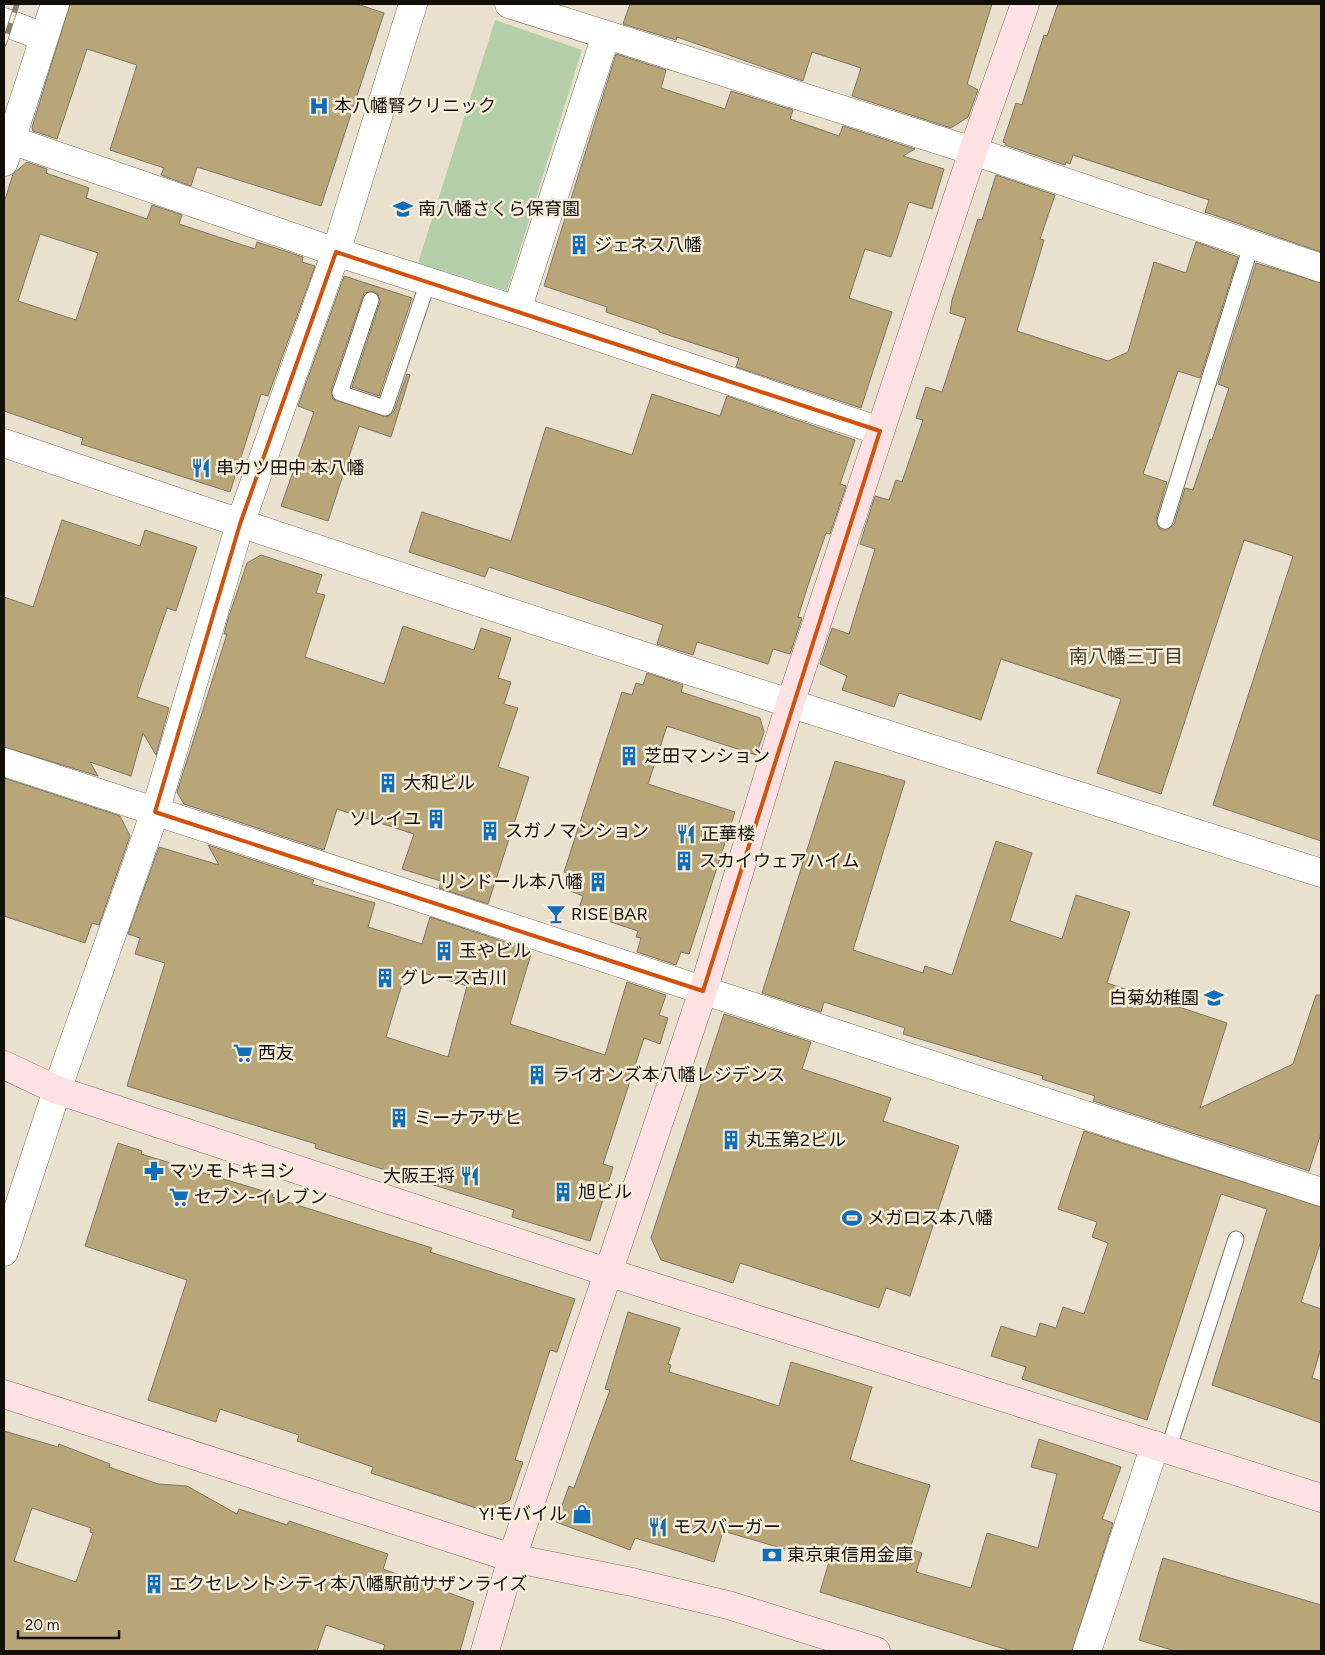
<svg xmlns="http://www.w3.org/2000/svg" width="1325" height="1655" font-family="Figtree,'Noto Sans JP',sans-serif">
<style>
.green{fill:#b3cea9}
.building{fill:#b8a679;stroke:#7d7665;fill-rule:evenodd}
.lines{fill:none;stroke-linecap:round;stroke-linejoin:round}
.lane-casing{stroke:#7a7361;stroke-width:17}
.street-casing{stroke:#7a7361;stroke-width:29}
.secondary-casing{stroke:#7a7361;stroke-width:29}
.lane{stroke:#fff;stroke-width:15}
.street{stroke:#fff;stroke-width:28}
.secondary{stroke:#fee1e2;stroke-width:28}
.rail-casing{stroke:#858072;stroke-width:5.5}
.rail{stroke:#f6eeda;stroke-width:4;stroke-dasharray:11;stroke-linecap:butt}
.marked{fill:none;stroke:#d2520c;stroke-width:4;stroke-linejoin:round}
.labels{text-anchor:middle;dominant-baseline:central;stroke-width:5;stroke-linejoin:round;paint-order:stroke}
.poi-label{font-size:18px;fill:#110f08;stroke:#f6eeda;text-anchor:start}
.neighbourhood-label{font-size:19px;fill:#423b2b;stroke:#f6eeda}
</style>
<rect width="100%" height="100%" fill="#e9e1cd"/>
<path class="green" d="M495,20L582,50L507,291L418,263Z"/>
<path class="building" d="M70,4H357L384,13L321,206L197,167L191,186L161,175L164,168L110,150L137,65L87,49L57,139L33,131L32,127Z
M630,4H992L967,84L978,90L968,117L951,128L852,96L861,68L812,52L803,81L677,37L676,40L623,24Z
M1058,4H1321V252L1205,212L1209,200L1073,155L1070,164L1066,162L1065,165L1005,145L1006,143L1003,142L1016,103L1022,105L1044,35L1047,36Z
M616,54L666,70L661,88L725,109L731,91L793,110L790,119L839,136L843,126L915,149L903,156L944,169L932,209L909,202L891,257L865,249L849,298L892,312L861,408L736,367L739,358L659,332V330L606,312L607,307L544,286Z
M27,162L47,169L46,173L89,188L86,198L147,219L152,205L182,215L179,224L255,249L257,242L303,257L302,262L315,266L268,396L261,394L230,492L81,444L83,438L4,411V203L13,174ZM40,234L98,253L76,320L18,301Z
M996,175L1055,195L1040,239L1044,240L1017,331L1108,361L1128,352L1154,262L1186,273L1196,242L1238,257L1200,378L1178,371L1143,474L1167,482L1156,519L1158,527L1162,530H1168L1174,524L1185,488L1193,490L1210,439L1212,440L1229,388L1218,384L1256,263L1321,283V841L1213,805L1293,556L1244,540L1161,794L1097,773L1121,699L1001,659L981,720L899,693L894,707L842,690L847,676L820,664L832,628L849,634L875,549L860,544L875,496L889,500L896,480L902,482L923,420L916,418L926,387L942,392L966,318L950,313L952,300L978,219L982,220Z
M344,276L412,298L379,396L352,387L380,302L378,294L374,291L364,293L331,390L333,399L387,417L394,411L407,374L410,375L391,437L359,426L328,521L281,506L314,412L298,406Z
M652,394L720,416L727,396L855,440L840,484L846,486L830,534L826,533L809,582L798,617L802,618L790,654L773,649L768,664L697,642L693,655L657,644L663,625L489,567L485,577L409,552L422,512L511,541L546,427L632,455Z
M62,520L140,546L145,530L197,547L176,611L167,608L137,697L169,708L156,755L143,733L131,776L90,762L98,776L4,747V597L33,607Z
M261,555L322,575L316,593L325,595L305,657L384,684L403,626L474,650L481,628L511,638L498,678L511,682L504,704L518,708L498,767L529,777L488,904L439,888L441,881L402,869L414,834L337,809L324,850L184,804L177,792L227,634H224L228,619L247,563Z
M647,673L683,685L681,692L760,718L764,732L756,755L667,726L648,784L735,812L689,954L681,952L676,965L637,952L641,938L636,937L638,931L578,911L583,896L566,889L571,874L564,872L622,692L632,695L636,683L643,685Z
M835,761L905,781L853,950L923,973L925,966L952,975L996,841L1032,853L1010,921L1062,939L1076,895L1130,912L1107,983L1227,1023L1200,1108L1293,1064L1316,995H1321V1133L1309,1171L1093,1101L1095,1096L1042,1079L1043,1076L903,1034L905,1028L824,1002L821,1012L762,993Z
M4,778L120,816L130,836L99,925L92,923L85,943L4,916Z
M208,845L314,880L312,884L375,903L368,927L422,944L430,917L532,951L510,1024L605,1055L627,982L666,995L659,1015L668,1018L660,1044L644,1038L603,1164L613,1167L590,1241L512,1217L514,1210L315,1148L316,1144L127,1086L165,963L135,954L140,938L128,934L159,847L219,865ZM407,968L467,986L448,1057L386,1037Z
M724,1014L811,1042L802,1069L891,1098L883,1121L959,1146L910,1296L886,1288L879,1308L740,1263L733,1283L661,1260L651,1238Z
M1084,1131L1321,1207V1241L1301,1302L1321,1309V1348L1312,1378L1321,1381V1423L1212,1385L1267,1209L1221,1194L1147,1420L1022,1379L1026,1367L991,1356L1001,1326L1036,1337L1040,1323L1056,1328L1063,1307L1084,1314L1108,1243L1092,1237L1097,1222L1058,1209Z
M118,1143L142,1151L141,1154L273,1194L272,1197L432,1248L430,1252L575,1299L557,1352L550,1350L515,1460L523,1462L510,1500L488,1512L371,1473L373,1467L297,1441L299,1435L220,1409L216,1422L148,1400L187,1280L85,1246Z
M628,1312L680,1328L668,1364L671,1365L669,1372L779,1406L791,1362L872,1387L850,1460L930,1485L910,1549L922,1553L916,1572L971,1588L987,1533L1038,1548L1057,1474L1031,1467L1039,1439L1121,1467L1102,1519L1113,1523L1072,1651H1011L820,1592L829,1562L723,1531L714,1562L635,1538L630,1550L556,1522L569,1486L574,1488L610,1390L605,1389Z
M4,1431L58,1447L59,1444L110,1464L109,1467L158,1484L187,1486L237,1514L239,1509L287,1525L289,1521L388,1554L383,1569L474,1602L460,1651H383L385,1645L326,1625L317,1651H4ZM32,1508L91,1528L90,1532L93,1533L76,1582L14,1561Z
M1163,1558L1321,1605V1651H1175L1139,1640Z"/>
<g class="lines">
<defs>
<path id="lane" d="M371,300L340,393L385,408L428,282
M1165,521L1251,246
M1168,1450L1236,1239"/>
<path id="street" d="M509,4L973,151L1321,268
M4,22L44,37
M11,140L336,252L517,310L880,431
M4,162L55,4
M517,310L606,35
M4,443C441,593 881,733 1321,873
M4,762L1321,1192
M4,1252L57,1090L155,812L240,524L336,252L413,4
M1087,1651L1155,1445"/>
<path id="secondary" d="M4,1065L57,1090L607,1272L1321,1498
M4,1394L512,1558L632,1582L728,1605L876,1651
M485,1651L512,1558L703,991L790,704L973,151L1025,4"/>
</defs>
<use href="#lane" class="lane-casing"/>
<use href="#street" class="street-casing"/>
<use href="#secondary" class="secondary-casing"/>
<use href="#lane" class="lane"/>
<use href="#street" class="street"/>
<use href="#secondary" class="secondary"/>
<defs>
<path id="rail" d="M4,44L17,4"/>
</defs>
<use href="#rail" class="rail-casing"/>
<use href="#rail" class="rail"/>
</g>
<path class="marked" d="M336,252L880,431L703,991L155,812L240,524Z"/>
<defs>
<symbol id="hospital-bare" viewBox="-9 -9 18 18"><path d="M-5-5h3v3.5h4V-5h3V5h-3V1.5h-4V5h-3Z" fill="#106dba" stroke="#f6eeda" stroke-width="2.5" paint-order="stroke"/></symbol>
<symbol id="school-bare" viewBox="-9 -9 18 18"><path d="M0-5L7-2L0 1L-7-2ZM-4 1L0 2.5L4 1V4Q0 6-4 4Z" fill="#106dba" stroke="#f6eeda" stroke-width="2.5" paint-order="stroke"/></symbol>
<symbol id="building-bare" viewBox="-9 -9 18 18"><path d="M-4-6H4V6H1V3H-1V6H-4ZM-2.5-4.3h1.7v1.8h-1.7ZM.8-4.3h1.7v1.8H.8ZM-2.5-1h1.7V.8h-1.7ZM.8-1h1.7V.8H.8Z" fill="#106dba" stroke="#f6eeda" stroke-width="2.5" paint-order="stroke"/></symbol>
<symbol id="restaurant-bare" viewBox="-9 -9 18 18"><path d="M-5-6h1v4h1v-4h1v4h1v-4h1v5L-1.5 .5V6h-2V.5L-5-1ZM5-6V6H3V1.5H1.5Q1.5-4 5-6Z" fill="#106dba" stroke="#f6eeda" stroke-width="2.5" paint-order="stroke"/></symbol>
<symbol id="bar-bare" viewBox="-9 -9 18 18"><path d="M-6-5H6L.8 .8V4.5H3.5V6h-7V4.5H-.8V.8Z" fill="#106dba" stroke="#f6eeda" stroke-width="2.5" paint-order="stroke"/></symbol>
<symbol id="supermarket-bare" viewBox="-9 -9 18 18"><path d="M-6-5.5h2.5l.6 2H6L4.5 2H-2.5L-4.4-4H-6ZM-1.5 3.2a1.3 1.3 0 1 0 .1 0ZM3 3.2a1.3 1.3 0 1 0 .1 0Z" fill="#106dba" stroke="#f6eeda" stroke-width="2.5" paint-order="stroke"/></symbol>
<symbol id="pharmacy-bare" viewBox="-9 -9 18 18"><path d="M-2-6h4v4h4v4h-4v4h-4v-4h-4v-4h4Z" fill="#106dba" stroke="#f6eeda" stroke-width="2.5" paint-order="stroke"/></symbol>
<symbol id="stadium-bare" viewBox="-9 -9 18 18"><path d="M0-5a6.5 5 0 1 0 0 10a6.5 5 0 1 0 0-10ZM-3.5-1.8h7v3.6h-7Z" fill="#106dba" stroke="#f6eeda" stroke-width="2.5" paint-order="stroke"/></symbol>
<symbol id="shop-bare" viewBox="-9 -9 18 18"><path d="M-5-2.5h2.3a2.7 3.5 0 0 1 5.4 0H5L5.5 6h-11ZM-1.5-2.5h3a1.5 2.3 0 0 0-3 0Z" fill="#106dba" stroke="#f6eeda" stroke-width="2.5" paint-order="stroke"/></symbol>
<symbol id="bank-bare" viewBox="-9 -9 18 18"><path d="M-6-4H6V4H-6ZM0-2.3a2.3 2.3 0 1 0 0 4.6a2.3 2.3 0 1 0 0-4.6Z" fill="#106dba" stroke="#f6eeda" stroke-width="2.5" paint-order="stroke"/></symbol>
</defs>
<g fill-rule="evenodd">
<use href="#hospital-bare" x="305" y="92" width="28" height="28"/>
<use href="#school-bare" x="389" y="195" width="28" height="28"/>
<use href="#building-bare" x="565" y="231" width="28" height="28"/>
<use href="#restaurant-bare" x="187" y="454" width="28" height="28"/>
<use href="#building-bare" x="615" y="742" width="28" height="28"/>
<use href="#building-bare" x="374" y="769" width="28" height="28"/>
<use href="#building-bare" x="422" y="805" width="28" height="28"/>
<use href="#building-bare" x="476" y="817" width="28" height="28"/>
<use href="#restaurant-bare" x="672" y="820" width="28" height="28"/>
<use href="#building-bare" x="670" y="847" width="28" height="28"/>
<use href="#building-bare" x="584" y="868" width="28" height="28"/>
<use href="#bar-bare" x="542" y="900" width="28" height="28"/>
<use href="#building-bare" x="430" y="937" width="28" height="28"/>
<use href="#building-bare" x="371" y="964" width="28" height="28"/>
<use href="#school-bare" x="1200" y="984" width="28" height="28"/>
<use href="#supermarket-bare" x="229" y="1039" width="28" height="28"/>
<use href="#building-bare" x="523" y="1061" width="28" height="28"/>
<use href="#building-bare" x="385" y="1104" width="28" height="28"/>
<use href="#building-bare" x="717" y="1126" width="28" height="28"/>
<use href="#pharmacy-bare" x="140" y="1157" width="28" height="28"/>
<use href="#restaurant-bare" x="456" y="1162" width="28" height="28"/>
<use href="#building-bare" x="549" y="1178" width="28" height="28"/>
<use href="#supermarket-bare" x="165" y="1183" width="28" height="28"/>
<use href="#stadium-bare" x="838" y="1204" width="28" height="28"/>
<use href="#shop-bare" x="568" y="1500" width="28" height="28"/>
<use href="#restaurant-bare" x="644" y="1513" width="28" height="28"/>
<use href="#bank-bare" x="758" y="1541" width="28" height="28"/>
<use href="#building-bare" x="140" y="1570" width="28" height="28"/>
</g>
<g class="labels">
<g class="poi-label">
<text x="334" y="106">本八幡腎クリニック</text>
<text x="418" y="209">南八幡さくら保育園</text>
<text x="594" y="245">ジェネス八幡</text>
<text x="216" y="468">串カツ田中 本八幡</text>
<text x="644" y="756">芝田マンション</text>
<text x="403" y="783">大和ビル</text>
<text x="421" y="819" text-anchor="end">ソレイユ</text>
<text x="505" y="831">スガノマンション</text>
<text x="701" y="834">正華楼</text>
<text x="699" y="861">スカイウェアハイム</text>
<text x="583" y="882" text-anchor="end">リンドール本八幡</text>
<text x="571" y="914">RISE BAR</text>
<text x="459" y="951">玉やビル</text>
<text x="400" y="978">グレース古川</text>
<text x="1199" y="998" text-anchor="end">白菊幼稚園</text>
<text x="258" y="1053">西友</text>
<text x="552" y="1075">ライオンズ本八幡レジデンス</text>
<text x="414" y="1118">ミーナアサヒ</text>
<text x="746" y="1140">丸玉第2ビル</text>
<text x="169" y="1171">マツモトキヨシ</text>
<text x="455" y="1176" text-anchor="end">大阪王将</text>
<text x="578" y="1192">旭ビル</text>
<text x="194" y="1197">セブン-イレブン</text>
<text x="867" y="1218">メガロス本八幡</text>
<text x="567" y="1514" text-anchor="end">Y!モバイル</text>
<text x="673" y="1527">モスバーガー</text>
<text x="787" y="1555">東京東信用金庫</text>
<text x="169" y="1584">エクセレントシティ本八幡駅前サザンライズ</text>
</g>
<g class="neighbourhood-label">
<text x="1126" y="656">南八幡三丁目</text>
</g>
</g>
<rect width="1325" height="1655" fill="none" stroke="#110f08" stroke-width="10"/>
<path d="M18 1630v8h101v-8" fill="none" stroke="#110f08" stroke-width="2.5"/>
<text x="25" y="1630" font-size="15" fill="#110f08" stroke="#f6eeda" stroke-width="4" paint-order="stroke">20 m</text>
</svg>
